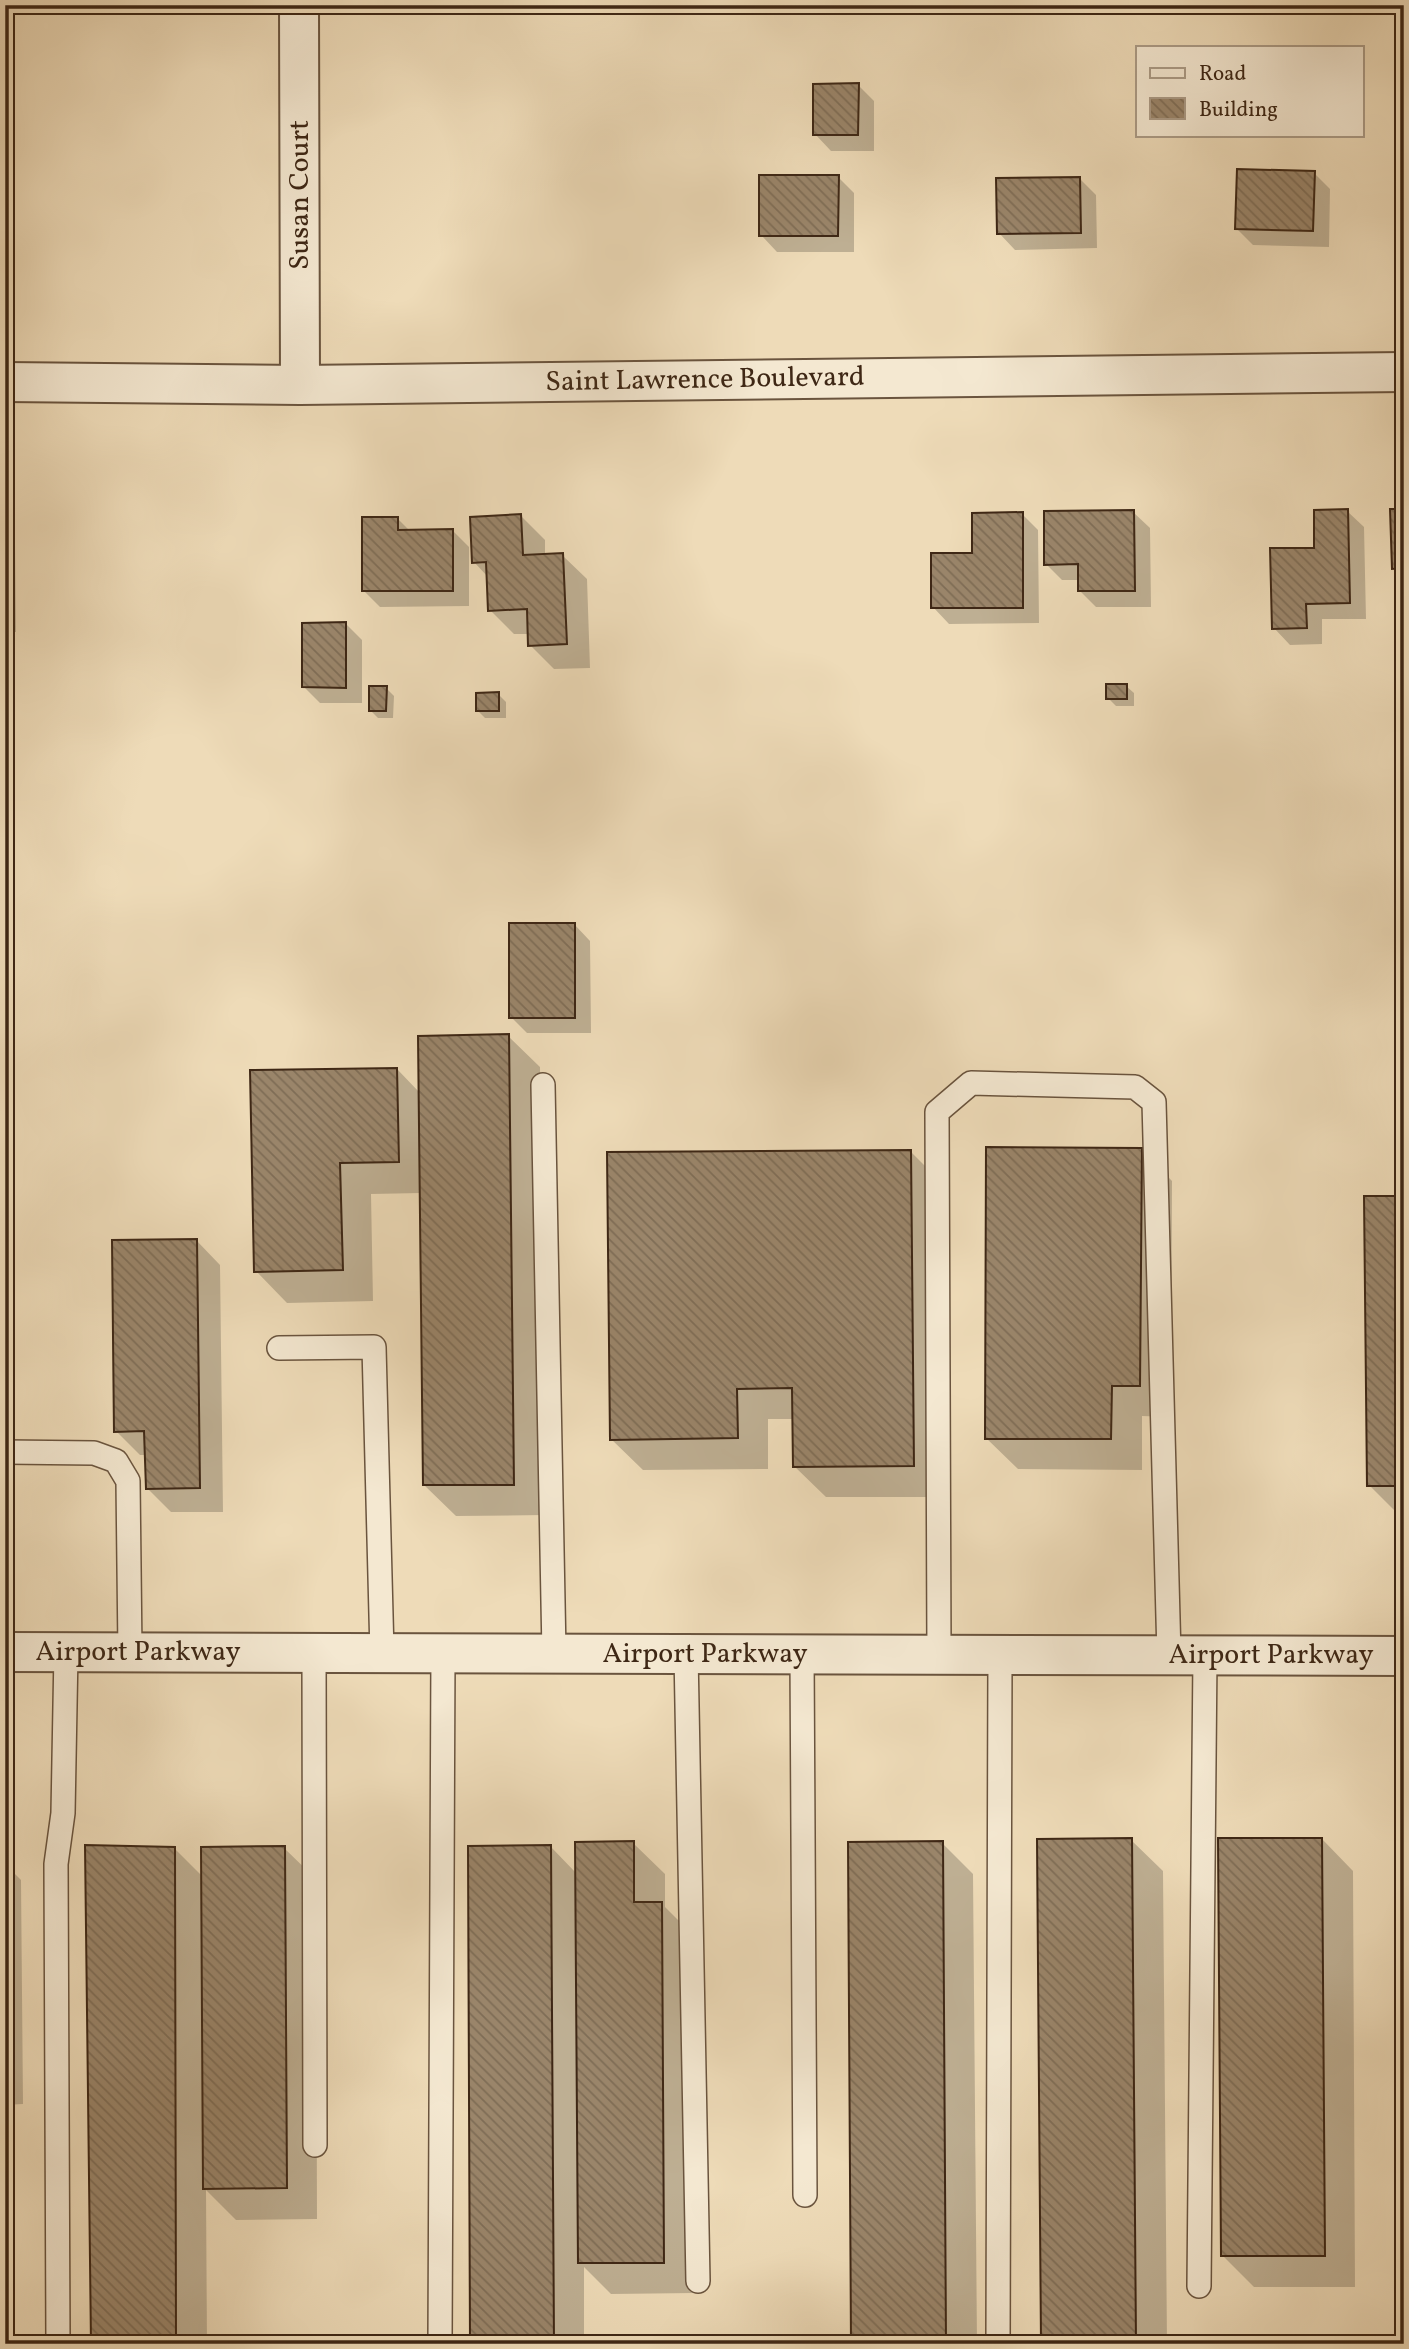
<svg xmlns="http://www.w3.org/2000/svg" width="1409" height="2349" font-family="Vollkorn,serif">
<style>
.shadow{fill:#0003}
.building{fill:url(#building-back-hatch);stroke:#3e2715;stroke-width:2}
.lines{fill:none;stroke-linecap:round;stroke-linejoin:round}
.service-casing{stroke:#6a543e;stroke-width:26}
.minor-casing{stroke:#6a543e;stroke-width:42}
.service{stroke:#f4e8d1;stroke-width:23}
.minor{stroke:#f4e8d1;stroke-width:38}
.labels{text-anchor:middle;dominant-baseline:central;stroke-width:6;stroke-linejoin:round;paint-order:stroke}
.street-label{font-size:28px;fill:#3e2715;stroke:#f4e8d1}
</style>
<defs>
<pattern id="building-back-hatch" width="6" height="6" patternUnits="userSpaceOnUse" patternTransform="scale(1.75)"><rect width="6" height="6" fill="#9a856a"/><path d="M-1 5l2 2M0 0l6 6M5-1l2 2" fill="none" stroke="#7f6d56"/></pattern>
</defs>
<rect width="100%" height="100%" fill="#eedbb8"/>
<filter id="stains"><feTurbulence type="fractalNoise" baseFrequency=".00286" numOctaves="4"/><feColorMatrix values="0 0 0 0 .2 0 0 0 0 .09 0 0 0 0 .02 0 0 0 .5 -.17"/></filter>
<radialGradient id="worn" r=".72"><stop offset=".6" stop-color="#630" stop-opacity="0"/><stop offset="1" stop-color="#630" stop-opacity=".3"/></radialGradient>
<path class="shadow" d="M858,85L874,101V151H831L815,134Z
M1314,173L1330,189L1329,247L1253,245L1237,229Z
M838,177L854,193V252H777L761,235Z
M1080,179L1096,195L1097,248L1015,250L999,233Z
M1347,511L1364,527L1366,619H1322V644L1290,645L1274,628L1316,550Z
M1404,511V578L1393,568Z
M1133,512L1150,528L1151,607H1096L1080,591V580H1062L1046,564Z
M1022,514L1038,530L1039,623L949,624L933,607Z
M521,516L545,540V556L562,555L587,579L590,668L554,669L530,645V634H514L490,610L488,577L474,562Z
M397,518L410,531H453L469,547V606L380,607L364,591Z
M5,533L15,542L16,632H5Z
M346,624L362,640V703H320L304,687Z
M1126,686L1134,693V706H1116L1108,698Z
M386,688L394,696L393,718H378L370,710Z
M498,694L506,702V718H485L477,710Z
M574,924L590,941L591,1033H527L511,1017Z
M508,1036L540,1067L545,1515L456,1516L424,1485L421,1193L371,1194L373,1301L287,1303L256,1271L397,1069L420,1093Z
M1141,1149L1172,1181L1171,1417L1142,1416V1470L1018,1469L986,1438Z
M911,1152L942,1183L945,1497H826L794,1466V1419H768V1469L643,1470L611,1439Z
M1404,1197V1516H1400L1369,1485Z
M196,1240L220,1265L223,1512H171L147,1488V1455H140L116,1431Z
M1322,1839L1353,1871L1355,2287H1254L1223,2256Z
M1131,1840L1163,1871L1167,2344H1043Z
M633,1843L665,1874V1907L693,1935L695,2293L611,2294L584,2267V2344H472L551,1847L577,1874Z
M942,1843L973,1874L977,2344H853Z
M174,1848L203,1877L284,1848L316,1879L317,2219L236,2220L206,2190L207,2344H92Z
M5,1864L21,1880L23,2104L5,2105Z"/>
<path class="building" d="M859,83L858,135H813V84Z
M1237,169L1315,171L1313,231L1235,229Z
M759,175H839L838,236H759Z
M1080,177L1081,233L997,234L996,178Z
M1348,509L1350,603L1306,604L1307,628L1272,629L1270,548H1314V510Z
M1390,509H1404V568L1392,569Z
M1134,510L1135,591H1078V564L1044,565V511Z
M1023,512V608H931V553H972V513Z
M521,514L523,555L563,553L567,644L528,646L527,609L488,611L486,562L472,563L470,517Z
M362,517H398V530L453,529V591H362Z
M346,622V688L302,687V623Z
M1106,684H1127V699H1106Z
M369,686H387L386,711H369Z
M499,692V711H476V693Z
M509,923H575V1018H509Z
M509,1034L514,1485H423L418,1036Z
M397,1068L399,1162L340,1163L343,1270L254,1272L250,1070Z
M986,1147L1142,1148L1140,1386H1112L1111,1439H985Z
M911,1150L914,1466L793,1467L792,1388L737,1389L738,1438L610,1440L607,1152Z
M1364,1196H1404V1486H1367Z
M197,1239L200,1488L146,1489L144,1431L114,1432L112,1240Z
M1132,1838L1136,2344H1041L1037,1839Z
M1218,1838H1322L1325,2256H1221Z
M634,1841V1902H662L664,2263H578L575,1842Z
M943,1841L946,2344H851L848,1842Z
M85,1845L175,1847L176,2344H91Z
M551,1845L554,2344H470L468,1846Z
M285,1846L287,2188L203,2189L201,1847Z"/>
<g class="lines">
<defs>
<path id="service" d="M543,1085L554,1653
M279,1348L374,1347L382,1653
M5,1452L94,1453L116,1461L128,1481L130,1652
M314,1653L315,2145
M686,1653L698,2281
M802,1654L805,2195
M939,1654L937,1112L971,1083L1135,1087L1154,1102L1169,1655
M1199,2286L1205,1656
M58,2344L56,1864L63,1813L66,1652
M440,2344L443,1653
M998,2344L1000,1655"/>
<path id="minor" d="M299,5L300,385
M5,382L300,385L1404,372
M5,1652L1404,1656"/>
</defs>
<use href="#service" class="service-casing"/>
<use href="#minor" class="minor-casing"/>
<use href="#service" class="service"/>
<use href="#minor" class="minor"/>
</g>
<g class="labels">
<g class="street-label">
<text transform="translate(300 195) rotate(-90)">Susan Court</text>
<text transform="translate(705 380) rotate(-1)">Saint Lawrence Boulevard</text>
<text x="138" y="1652">Airport Parkway</text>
<text x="705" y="1654">Airport Parkway</text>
<text x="1271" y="1655">Airport Parkway</text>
</g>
</g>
<rect width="1409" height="2349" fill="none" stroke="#eedbb8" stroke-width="28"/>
<rect x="7" y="7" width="1395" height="2335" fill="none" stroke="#3e2715" stroke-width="3.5"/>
<rect x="14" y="14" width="1381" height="2321" fill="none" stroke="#3e2715" stroke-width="2"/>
<rect x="1136" y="46" width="228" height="91" fill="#f4e8d1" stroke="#ab9b86" stroke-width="2"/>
<rect x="1150" y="68" width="35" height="10" fill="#f4e8d1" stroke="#ab9b86" stroke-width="2"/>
<text x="1199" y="80" font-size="21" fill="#3e2715">Road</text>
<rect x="1150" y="98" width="35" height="21" fill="url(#building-back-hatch)" stroke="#ab9b86" stroke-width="2"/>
<text x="1199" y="116" font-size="21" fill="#3e2715">Building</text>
<rect width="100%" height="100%" filter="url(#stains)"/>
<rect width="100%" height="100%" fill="url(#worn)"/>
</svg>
